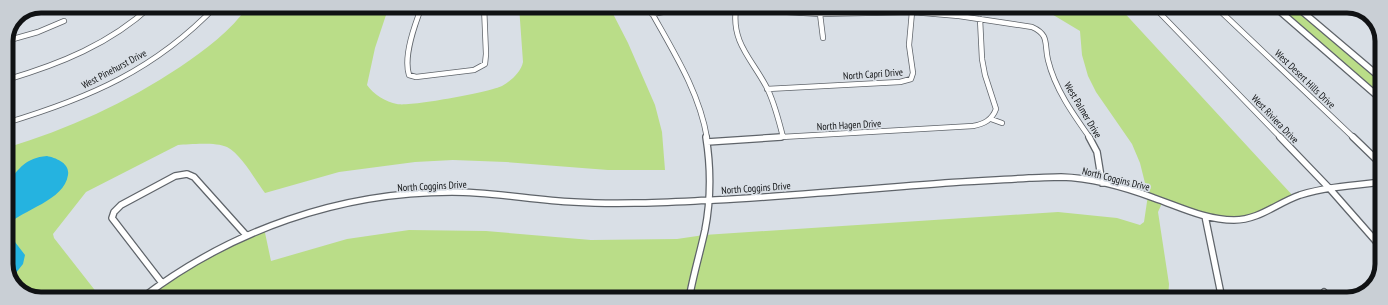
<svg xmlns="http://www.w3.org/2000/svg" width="1388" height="305" font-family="'PT Sans Narrow',sans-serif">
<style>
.green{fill:#badd88}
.water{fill:#25b3e0}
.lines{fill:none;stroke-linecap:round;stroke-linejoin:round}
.minor-far1-casing{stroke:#5f646a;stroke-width:6}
.minor-casing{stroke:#5f646a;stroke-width:8}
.tertiary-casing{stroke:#5f646a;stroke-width:8}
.minor-far1{stroke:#fff;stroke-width:4.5}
.minor{stroke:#fff;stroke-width:5.5}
.tertiary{stroke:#fff;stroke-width:5.5}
.labels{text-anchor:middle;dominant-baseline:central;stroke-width:3.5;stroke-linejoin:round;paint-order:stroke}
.street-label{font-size:10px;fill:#101214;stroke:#d9dfe6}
.rim{fill:none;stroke:#101214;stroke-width:5}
</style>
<rect width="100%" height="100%" fill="#d9dfe6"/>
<path class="green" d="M248,6H389L375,48L367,85C373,94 386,102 397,104C409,107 490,92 502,86C511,81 521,72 523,62L519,6H609L628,43L655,105L662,132L665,170H608L506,162L453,160L415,162L339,172L265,193C255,180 242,155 227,147C216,142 190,144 178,145L86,192L53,234L54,238L101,298H34L15,287L6,268V148C68,129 126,103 180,67C205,50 231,31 248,6Z
M1029,6L1119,7L1294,197L1258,217L1226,219L1163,201L1158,212L1169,284L1168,299L142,298L162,283L264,228L271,261L347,239L409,230L486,231L591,240L677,239L704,235L1058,212L1117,218L1140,225L1144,222L1148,195L1140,163L1132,144L1096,92L1088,76L1082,55L1080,31L1045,10Z
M1294,9L1299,11L1382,81V97L1284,11Z"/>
<path class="water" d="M47,156C56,158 70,163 68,175C64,201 23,209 6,226V184C20,168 25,158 47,156Z
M6,237L15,242L25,255L23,264L11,279L6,268Z"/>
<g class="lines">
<defs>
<path id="minor-far1" d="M422,6C415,24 403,56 409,75L416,77L474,70L485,64L486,54L484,6
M648,6C671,48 699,90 707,138
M1154,7L1281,138
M1216,7L1354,138
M1277,8L1289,7
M736,9C731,44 754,61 768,90C775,105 779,121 783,137
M652,14L685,8L702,7L820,14L912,12L959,16L1032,27C1050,35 1044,44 1048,60C1055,89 1073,114 1090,138
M820,14L823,38
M6,41L38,32L64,21
M6,80C60,64 110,44 151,6
M767,89L900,82L911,79L913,73L909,45L912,12
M991,119L1002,123
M6,123C89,98 155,70 216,6
M764,138L973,126C984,124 992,120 996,109L985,75L982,59L980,19"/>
<path id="minor" d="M1089,137L1097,152L1102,183
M1280,137L1330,189L1381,247
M1353,137L1382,165
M707,142L781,137
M1205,216L1222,299
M162,283L112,218L114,212L121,205L175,176L187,174L194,177L246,235
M1324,292L1331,299
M142,298C231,230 340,192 452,192C493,192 533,200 574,202C621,205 668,202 715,200C792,196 868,189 945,183C973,181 1001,180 1029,178C1039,178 1050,177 1061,177C1092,178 1125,187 1154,198C1180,207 1206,220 1234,220C1259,220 1277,203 1300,195C1326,187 1355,185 1382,182
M689,299C693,276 700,253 705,230C711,199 711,168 706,137"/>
<path id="tertiary" d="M1275,7L1382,100
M1297,7L1382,79"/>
</defs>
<use href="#minor-far1" class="minor-far1-casing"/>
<use href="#minor" class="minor-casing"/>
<use href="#tertiary" class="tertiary-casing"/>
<use href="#minor-far1" class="minor-far1"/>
<use href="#minor" class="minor"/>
<use href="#tertiary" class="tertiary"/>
</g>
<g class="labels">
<g class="street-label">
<text transform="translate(114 69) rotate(-28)">West Pinehurst Drive</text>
<text transform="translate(873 74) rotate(-4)">North Capri Drive</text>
<text transform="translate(1305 79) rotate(44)">West Desert Hills Drive</text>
<text transform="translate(1083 110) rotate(59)">West Palmer Drive</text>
<text transform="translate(1275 119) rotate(46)">West Riviera Drive</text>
<text transform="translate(849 125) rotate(-3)">North Hagen Drive</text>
<text transform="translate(1116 179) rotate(14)">North Coggins Drive</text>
<text transform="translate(432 186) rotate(-3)">North Coggins Drive</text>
<text transform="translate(756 188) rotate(-4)">North Coggins Drive</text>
</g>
</g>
<path d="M0 0H1388V305H0ZM41 13H1347A28 28 0 0 1 1375 41V264A28 28 0 0 1 1347 292H41A28 28 0 0 1 13 264V41A28 28 0 0 1 41 13Z" fill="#c9cfd5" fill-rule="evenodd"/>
<path class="rim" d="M41 13H1347A28 28 0 0 1 1375 41V264A28 28 0 0 1 1347 292H41A28 28 0 0 1 13 264V41A28 28 0 0 1 41 13Z"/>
</svg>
